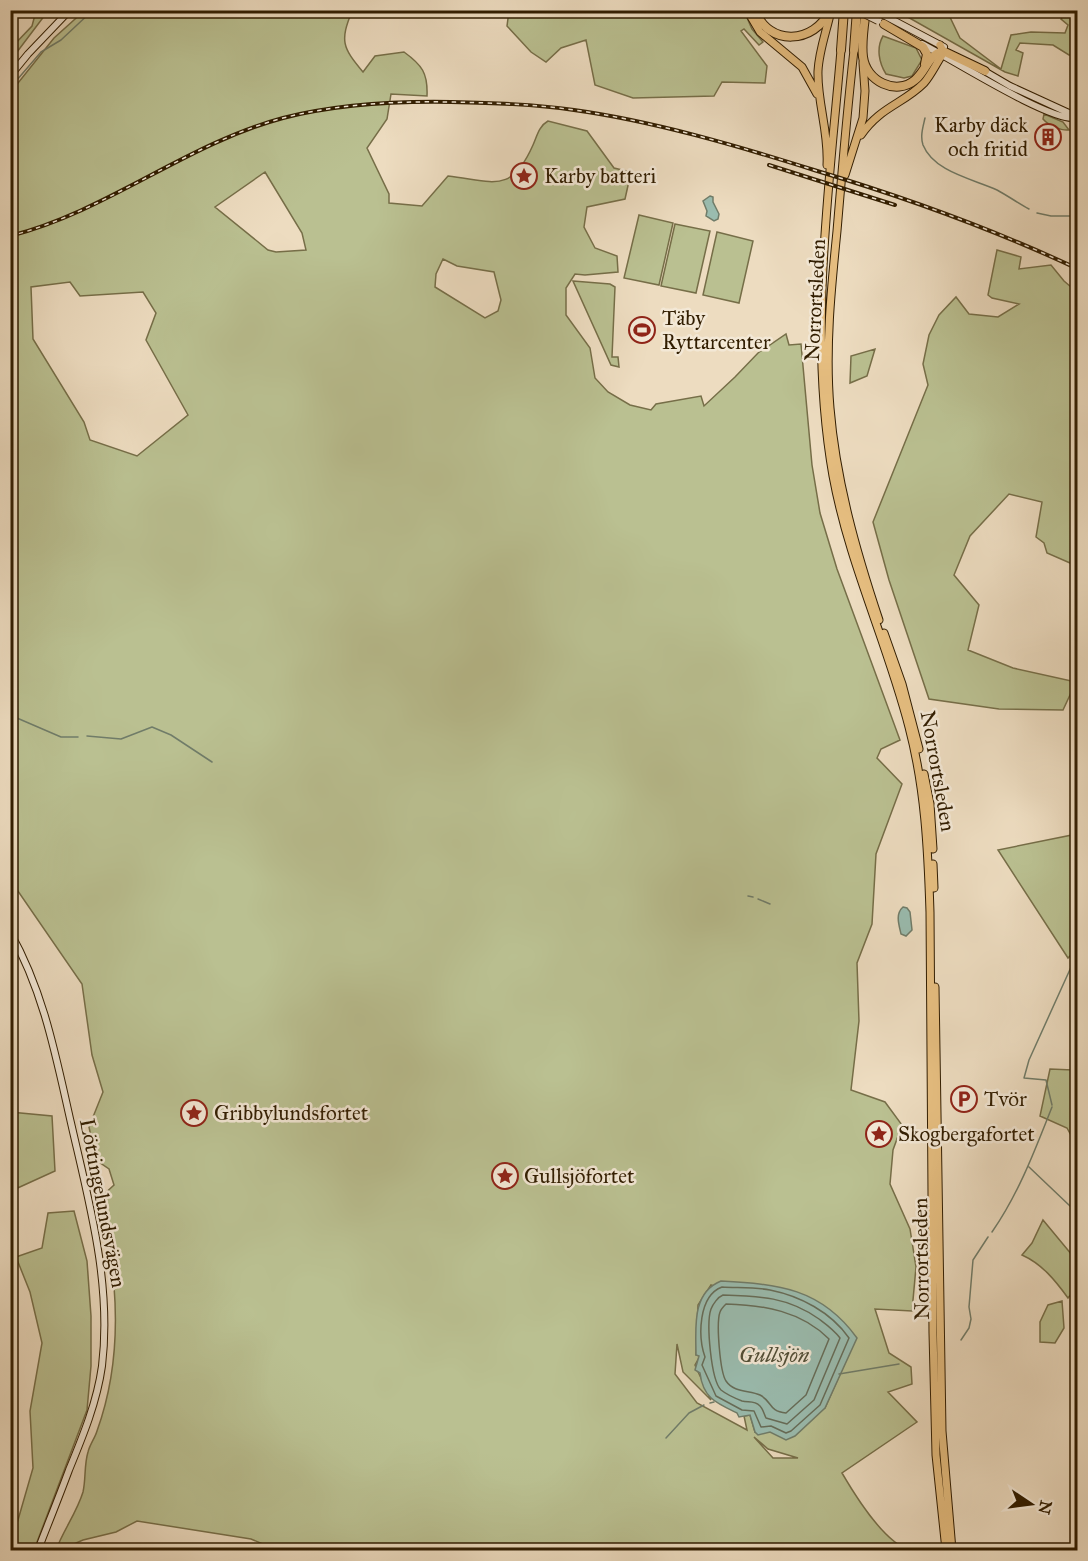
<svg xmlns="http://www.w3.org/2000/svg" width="1088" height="1561" font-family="'IM FELL Great Primer',serif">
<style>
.green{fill:#bac091;stroke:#766e48;stroke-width:1.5;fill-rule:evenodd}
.water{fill:#9abcaf;stroke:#707c69;stroke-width:1.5}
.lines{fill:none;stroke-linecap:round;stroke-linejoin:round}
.shore{stroke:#666c58;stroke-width:1.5}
.stream{stroke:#707c69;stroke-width:1.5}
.secondary-casing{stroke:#311d00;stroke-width:8}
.trunk-casing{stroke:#311d00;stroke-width:9}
.motorway-casing{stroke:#311d00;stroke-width:10}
.secondary{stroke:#f3e8d6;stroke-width:6}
.trunk{stroke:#e6be80;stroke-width:7}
.motorway{stroke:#e6be80;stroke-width:8}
.rail-casing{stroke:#311d00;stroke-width:4}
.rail{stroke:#f3e8d6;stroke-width:1.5;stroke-dasharray:4.5;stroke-linecap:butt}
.secondary-bridge-casing{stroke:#311d00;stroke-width:8;stroke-linecap:butt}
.secondary-bridge{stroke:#f3e8d6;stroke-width:6}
.labels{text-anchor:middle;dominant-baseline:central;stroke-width:5;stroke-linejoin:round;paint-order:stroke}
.poi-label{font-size:21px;fill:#311d00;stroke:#f3e8d6;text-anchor:start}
.street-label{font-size:21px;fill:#311d00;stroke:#f3e8d6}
.water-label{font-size:22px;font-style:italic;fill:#504d35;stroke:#f3e8d6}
</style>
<rect width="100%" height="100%" fill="#eddcc0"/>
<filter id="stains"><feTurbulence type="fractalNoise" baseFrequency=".00333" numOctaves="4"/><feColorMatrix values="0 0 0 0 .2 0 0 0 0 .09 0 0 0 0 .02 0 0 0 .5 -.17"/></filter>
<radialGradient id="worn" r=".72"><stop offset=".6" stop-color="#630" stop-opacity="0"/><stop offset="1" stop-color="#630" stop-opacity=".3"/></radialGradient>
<path class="green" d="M36,11H48L11,60V48L32,26Z
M84,11H352C340,41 342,47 363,72L375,56L404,52C422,65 428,73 427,96L391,94L387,119L367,148L389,194V203L422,206L448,176C493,181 511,195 533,145C537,136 539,126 548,121L587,131L614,168L631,172L625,199L587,207L584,227L595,248L617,256L618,272L585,275L575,274L566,288V315L590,348L595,378L608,392L630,405L651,410L656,404L701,396L704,406L735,377L758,353L786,334L789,345L801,344L812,465L820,513L837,569L900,740L881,749L877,758L902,784L876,854L872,924L857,963L859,1021L851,1090L885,1102L902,1125L893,1150L890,1184L910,1229L916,1267L912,1311L875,1309L889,1353L911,1367L912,1384L888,1392L917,1422L842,1473C856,1497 883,1541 909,1550H277L251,1539L137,1521L116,1532L83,1540L69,1546L66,1550H56C63,1531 77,1512 83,1492C86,1479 84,1465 88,1452C90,1444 95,1438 97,1431C114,1384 118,1335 114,1286L121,1284L116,1252L108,1220L109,1215L102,1212L101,1197L114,1185L109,1169L96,1160L89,1127L103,1092L92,1055L82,984L11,881L10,93L54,38ZM265,172L302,233L306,250L276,252L268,250L215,207ZM443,259L457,266L494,272L501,300L498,311L485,318L435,287L436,274ZM70,282L80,296L143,292L156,313L146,340L188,415L137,456L90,440L84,422L33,339L31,287ZM711,1285L856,1338L825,1408L755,1432L750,1415L744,1416L747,1430L697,1403L675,1374L677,1344L683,1372L711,1400L695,1365L700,1356L696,1355L698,1305ZM754,1437L768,1449L798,1458H773Z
M509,11H744L752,29L763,42L759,45L744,29L741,31L767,66L765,83L722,82L714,96L633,98L595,85L586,40L561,48L546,62L531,52L507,26Z
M897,11H947L960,38L1001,69L1011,35L1031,32L1065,33L1068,25L1061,19L1066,11H1077V55H1069L1053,45L1020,43L1016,50L1023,53L1018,76L1005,72Z
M883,36L916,48L922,60L912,76L904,78L886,74C879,63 876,48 883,36Z
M1044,114L1063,122L1069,130C1061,131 1048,125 1043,119Z
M639,215L673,223L659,285L624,278Z
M675,224L710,231L696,293L661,286Z
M717,232L753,241L739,303L703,295Z
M997,250L1021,257L1019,269L1051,265L1064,281L1077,292V566L1047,553L1044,543L1036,537L1042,502L1009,494L970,536L954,575L979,605L968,650L1013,668L1076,682L1063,710L999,709L929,699L889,580L873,522L928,385L923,364L929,335L939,315L956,297L969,314L998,317L1019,304L992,298L988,295Z
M573,281L610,284L615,287L612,357H618L619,367L611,365Z
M875,349L867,376L850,383L851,356Z
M1077,834V949L1068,958L998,850Z
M1077,1066V1146L1067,1128L1040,1116L1050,1069L1073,1070Z
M10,1112L52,1116L55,1171L11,1191Z
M74,1211L87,1261L91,1316V1366L87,1410L34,1550H11V1538L18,1520L33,1468L30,1411L42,1343L30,1292L16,1257L42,1248L48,1213Z
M1043,1220L1077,1261V1287L1068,1298C1055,1280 1042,1264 1022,1255L1032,1243Z
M1062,1301L1064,1328L1055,1343L1040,1342V1322L1048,1305Z"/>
<path class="water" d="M710,196L713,197V202L719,214L718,219L714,221L706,216L707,211L703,201Z
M903,907L907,908L910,912L912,930L906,936L901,934C899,925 895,914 903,907Z
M721,1281C778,1284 821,1288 857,1338L825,1408L795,1436L786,1440L770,1432L758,1435L755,1432L750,1415L739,1417L737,1413C716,1403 703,1398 700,1373L695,1370L699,1356L696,1355C696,1329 691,1293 721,1281Z"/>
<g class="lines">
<path class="shore" d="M722,1287C737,1288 754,1287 770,1290C800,1296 831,1312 849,1338L820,1405L791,1431L786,1433L771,1426L761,1427L754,1411L742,1410L716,1396L702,1365L705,1357C698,1337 698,1296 722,1287Z
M723,1295C760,1296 788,1297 819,1319C827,1325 834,1330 840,1338L814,1400L787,1424L766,1418C764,1414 763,1409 760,1406C754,1400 748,1403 742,1401C737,1399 726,1394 721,1390C711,1380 706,1323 711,1309C713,1304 718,1297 723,1295Z
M726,1304C764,1305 801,1311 829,1339L806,1395L786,1413C768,1411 773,1402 760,1395C750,1390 734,1393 726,1381C720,1372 716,1323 720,1312C721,1309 724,1306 726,1304Z"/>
<path class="stream" d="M943,10L944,15
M10,88L41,52L61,40L93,10
M925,118C923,127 920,136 923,145C934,172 973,179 997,190C1008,196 1018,203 1029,209
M1037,213L1051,216H1078
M10,715L61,737H78
M87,736L121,739L152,727L171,735L212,762
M748,896L753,897
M758,899L770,904
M1052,1105L1046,1080L1024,1078L1029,1060L1072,965L1078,959
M1029,1167L1070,1206L1078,1210
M992,1232C1019,1193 1035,1150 1052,1107
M961,1340L969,1328L971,1319L969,1307L973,1260L988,1237
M839,1374L899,1364
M710,1403L714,1402
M666,1438L689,1413L704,1405"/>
<defs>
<path id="secondary" d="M874,10L944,47
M922,44C950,58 1050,122 1076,118
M981,69L1010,86L1071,114L1076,118
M10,76L28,54L70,10
M10,932C44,992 56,1057 71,1123C89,1202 112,1284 102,1366C97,1402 83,1436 69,1470C59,1497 48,1524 38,1550"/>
<path id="trunk" d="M747,10L760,32L802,67L817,94
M841,50C829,191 808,335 833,476C849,563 887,642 909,727C925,788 928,849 930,912L933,1333L936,1455L946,1550
M854,50C847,111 842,171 837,231C831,290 825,349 830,408C836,481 856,551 879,620
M861,135C880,107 903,104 924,83C931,75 936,64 942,55L943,51L940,45
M827,165C829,132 817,102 818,71C819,50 827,30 831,10
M845,175L863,118L865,91L863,63
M884,633L902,684L919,749
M924,774L930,804L933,849
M933,864L934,888
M935,987L942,1431L952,1550"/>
<path id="motorway" d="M755,10C768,47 815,44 830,10
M866,10C864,25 861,42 863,57C866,81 896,96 915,80C926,71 928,55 943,51L985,71
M884,24L923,47L927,54L925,64
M841,50L844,10
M854,50L857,10"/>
</defs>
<use href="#secondary" class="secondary-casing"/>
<use href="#trunk" class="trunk-casing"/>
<use href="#motorway" class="motorway-casing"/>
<use href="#secondary" class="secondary"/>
<use href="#trunk" class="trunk"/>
<use href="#motorway" class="motorway"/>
<defs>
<path id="rail" d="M769,165L895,205
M10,236C108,211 186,144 283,118C338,104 394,101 451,102C492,103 533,104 574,110C653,121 738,146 814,170C904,197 993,229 1078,269"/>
</defs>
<use href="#rail" class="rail-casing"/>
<use href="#rail" class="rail"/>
<defs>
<path id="secondary-bridge" d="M856,10L878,21"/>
</defs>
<use href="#secondary-bridge" class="secondary-bridge-casing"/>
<use href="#secondary-bridge" class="secondary-bridge"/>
</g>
<defs>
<symbol id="building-ring" viewBox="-11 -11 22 22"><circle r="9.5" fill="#f3e8d6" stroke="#8f2418" stroke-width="1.5"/><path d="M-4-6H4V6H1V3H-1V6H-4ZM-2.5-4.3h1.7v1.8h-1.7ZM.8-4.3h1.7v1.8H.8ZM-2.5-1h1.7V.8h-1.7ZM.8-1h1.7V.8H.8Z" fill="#8f2418"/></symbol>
<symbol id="sight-ring" viewBox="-11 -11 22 22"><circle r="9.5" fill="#f3e8d6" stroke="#8f2418" stroke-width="1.5"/><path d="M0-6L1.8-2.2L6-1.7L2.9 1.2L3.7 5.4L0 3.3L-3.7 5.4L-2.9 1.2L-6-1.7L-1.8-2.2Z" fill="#8f2418"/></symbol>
<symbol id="stadium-ring" viewBox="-11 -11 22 22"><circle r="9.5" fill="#f3e8d6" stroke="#8f2418" stroke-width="1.5"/><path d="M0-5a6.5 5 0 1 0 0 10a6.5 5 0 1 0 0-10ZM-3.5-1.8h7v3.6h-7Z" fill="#8f2418"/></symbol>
<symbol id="parking-ring" viewBox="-11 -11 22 22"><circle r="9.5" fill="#f3e8d6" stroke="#8f2418" stroke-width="1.5"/><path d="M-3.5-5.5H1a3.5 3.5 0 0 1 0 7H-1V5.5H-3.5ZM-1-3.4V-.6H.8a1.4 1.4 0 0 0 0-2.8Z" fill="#8f2418"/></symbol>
</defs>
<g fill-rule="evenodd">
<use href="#building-ring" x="1033" y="122" width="30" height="30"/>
<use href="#sight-ring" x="509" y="161" width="30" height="30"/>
<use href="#stadium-ring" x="627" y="315" width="30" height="30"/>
<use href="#parking-ring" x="949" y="1084" width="30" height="30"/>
<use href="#sight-ring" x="179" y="1098" width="30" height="30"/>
<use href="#sight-ring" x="864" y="1119" width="30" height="30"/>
<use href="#sight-ring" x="490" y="1161" width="30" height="30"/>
</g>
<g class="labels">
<g class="poi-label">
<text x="1028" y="125" text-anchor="end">Karby däck<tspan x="1028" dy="24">och fritid</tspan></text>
<text x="544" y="176">Karby batteri</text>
<text x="662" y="318">Täby<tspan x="662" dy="24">Ryttarcenter</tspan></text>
<text x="984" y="1099">Tvör</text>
<text x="214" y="1113">Gribbylundsfortet</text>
<text x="898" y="1134">Skogbergafortet</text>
<text x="524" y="1176">Gullsjöfortet</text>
</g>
<g class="street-label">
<text transform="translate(815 300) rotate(-87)">Norrortsleden</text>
<text transform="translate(938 771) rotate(80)">Norrortsleden</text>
<text transform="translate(103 1203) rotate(79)">Löttingelundsvägen</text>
<text transform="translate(921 1259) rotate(-91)">Norrortsleden</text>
</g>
<g class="water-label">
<text x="774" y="1354">Gullsjön</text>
</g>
</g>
<rect width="1088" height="1561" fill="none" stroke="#eddcc0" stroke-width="36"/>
<rect x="12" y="12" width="1064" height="1537" fill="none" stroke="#311d00" stroke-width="3"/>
<rect x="18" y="18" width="1052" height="1525" fill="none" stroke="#311d00" stroke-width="1.5"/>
<g transform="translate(1031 1504) rotate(103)" stroke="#f3e8d6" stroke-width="4.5" paint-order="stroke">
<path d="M0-4.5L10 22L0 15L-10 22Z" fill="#311d00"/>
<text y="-9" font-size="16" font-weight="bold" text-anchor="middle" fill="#311d00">N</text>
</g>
<rect width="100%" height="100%" filter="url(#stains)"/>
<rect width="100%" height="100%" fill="url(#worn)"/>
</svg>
